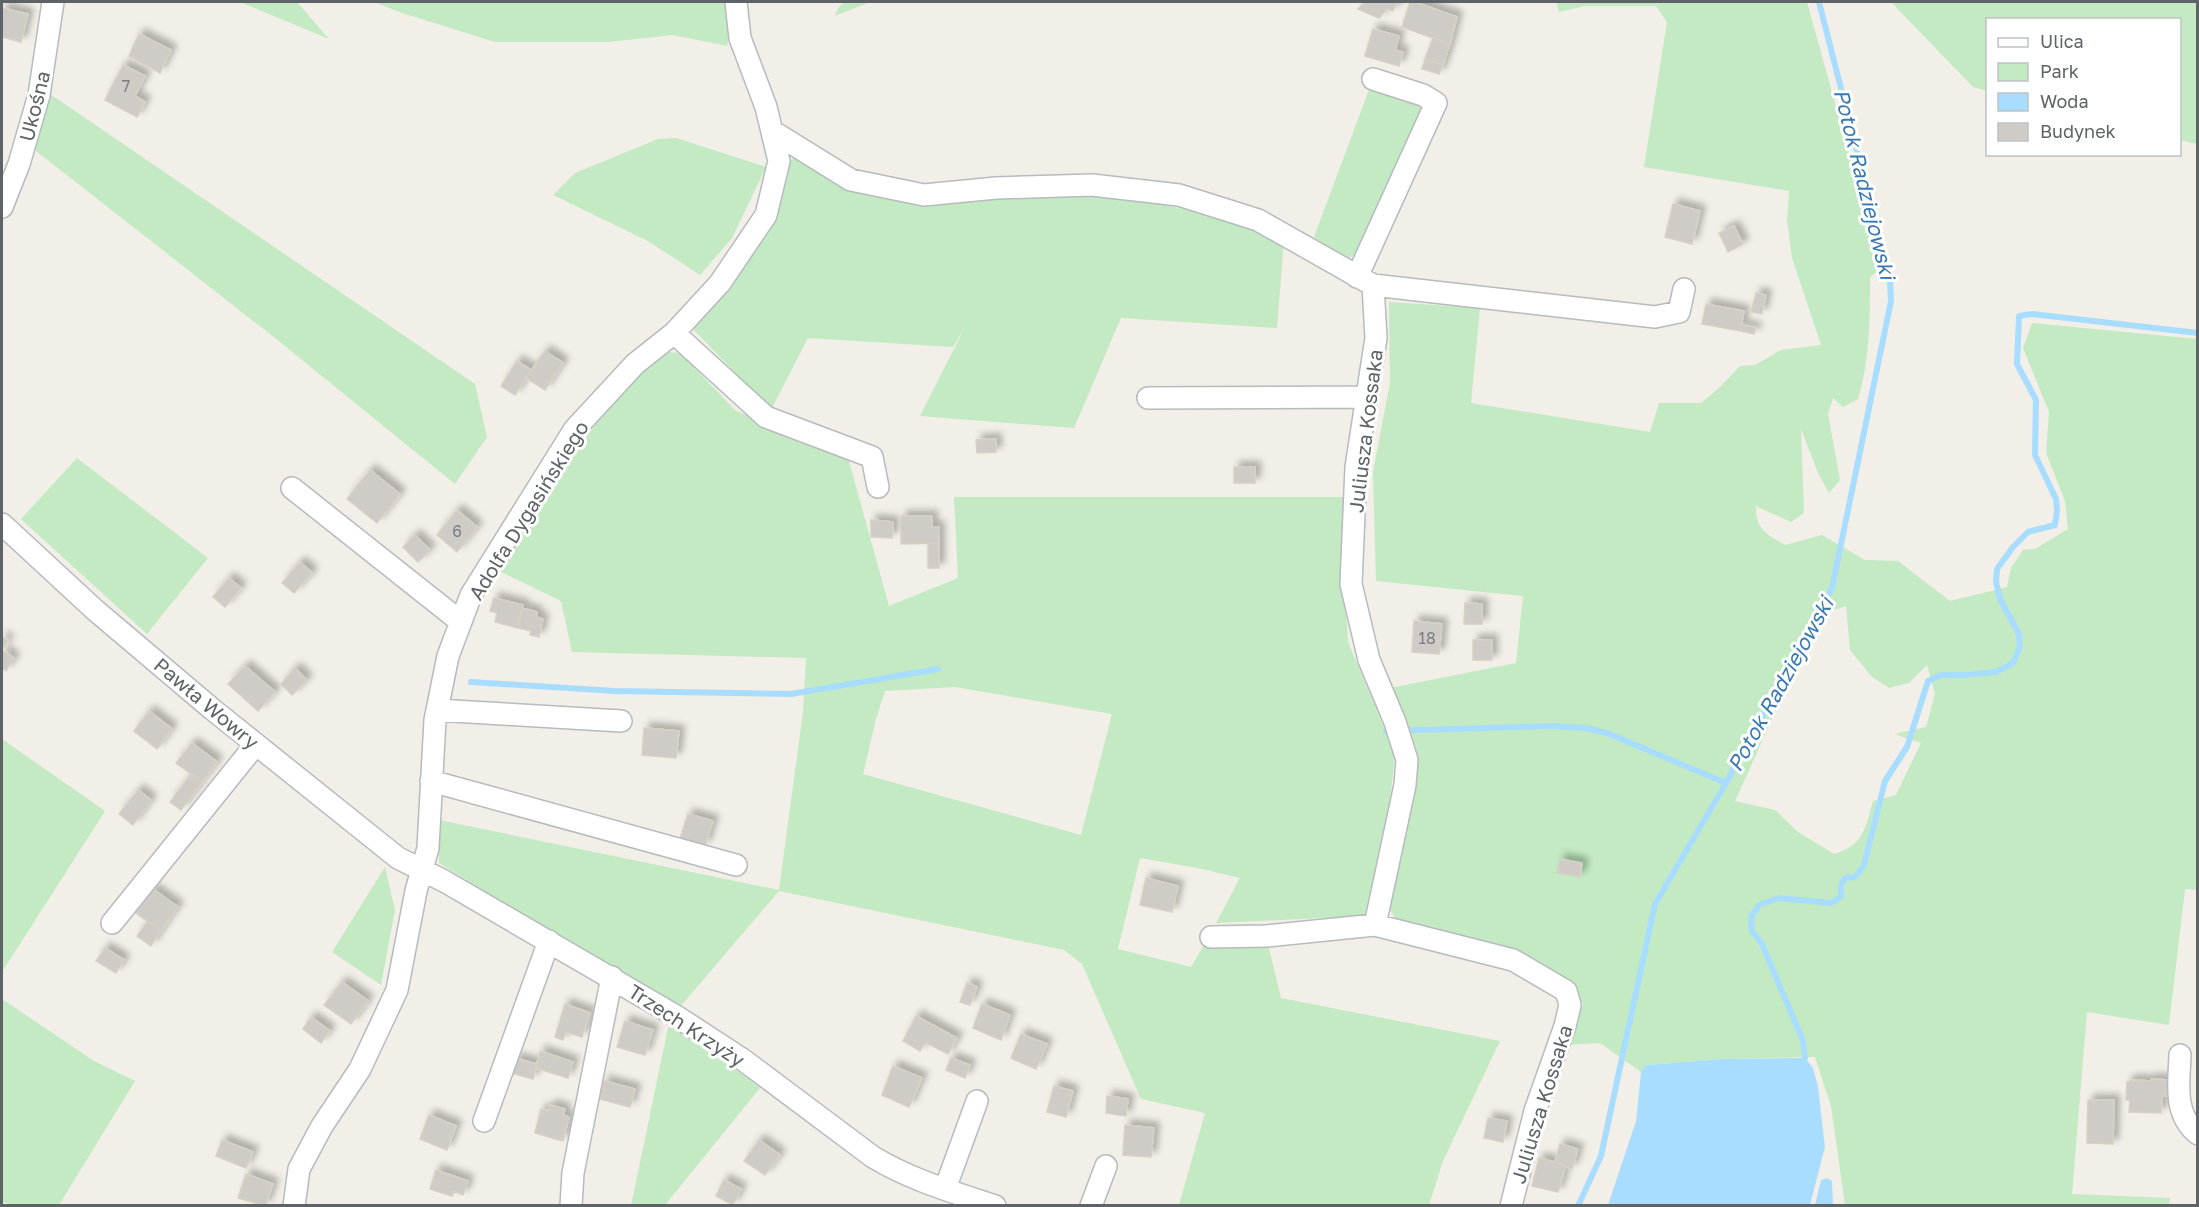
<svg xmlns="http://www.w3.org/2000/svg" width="2199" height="1207" font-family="'Golos Text',sans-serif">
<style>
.green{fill:#c3eac2;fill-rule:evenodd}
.water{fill:#a9ddff}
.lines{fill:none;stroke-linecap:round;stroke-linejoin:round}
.stream{stroke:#a9ddff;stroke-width:6}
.building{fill:#cfcbc6;stroke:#d7d0c4;stroke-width:1.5;filter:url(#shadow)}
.minor-casing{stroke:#b7babe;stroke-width:24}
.minor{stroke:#fff;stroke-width:21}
.labels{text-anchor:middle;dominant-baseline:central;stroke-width:6;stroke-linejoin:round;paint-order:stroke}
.number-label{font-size:16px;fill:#7a7d80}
.street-label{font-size:20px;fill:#5e6368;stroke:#fff}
.water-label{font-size:21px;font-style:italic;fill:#3979b2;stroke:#fff}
</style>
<defs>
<filter id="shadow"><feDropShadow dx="5.5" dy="-5.5" stdDeviation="3" flood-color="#0004"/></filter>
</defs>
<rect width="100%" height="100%" fill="#f1efe7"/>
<path class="green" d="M240,2H297L329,39Z
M374,2H732L733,12L727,46L673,35L608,42H495L402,13Z
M844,2H870L835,16L838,8Z
M1556,2H1807L1881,269L1870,277C1870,319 1870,359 1858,399L1843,407L1833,398L1828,414L1840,480L1829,493L1818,473L1801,429L1804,513L1791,522L1756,506C1755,529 1767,535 1785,545L1822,535L1865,560L1898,561L1950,601L2007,587L2011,568L2023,550L2035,549L2068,529L2065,501L2046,453L2049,412L2023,348L2032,323L2197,339V890L2185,889L2169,1025L2087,1012L2072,1194L2170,1198L2169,1205H1845L1831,1106L1815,1057L1723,1059L1646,1065L1641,1072L1600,1043L1565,1045L1583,1004L1572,985L1399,923L1388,907L1415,768L1385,689L1516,663L1523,596L1376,581L1373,472L1390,383L1389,302L1480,308L1471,403L1650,432L1659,403H1701L1719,388L1740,366L1755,365L1781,350L1821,345L1792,258L1787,220L1789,191L1644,167L1667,22L1656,6H1585L1559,12ZM1846,606L1850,650L1872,677L1889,688L1909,683L1927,665L1935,694L1926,727L1894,734L1921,743L1896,795L1873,801C1865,829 1864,845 1834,854L1798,832L1775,810L1735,801L1819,615Z
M1891,2H2197V144L2180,140V20H1988L1987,91L1973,87Z
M1373,79L1425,104L1357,255L1344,259L1314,237Z
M50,94L475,384L487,437L455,484L275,338L31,147Z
M676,138L766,167L732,238L700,275L648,241L553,195L575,173L658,139Z
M794,157L974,198L1098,195L1170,206L1254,226L1284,240L1277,328L1121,318L1074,428L920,416L965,327L953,347L808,338L771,410L692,328L783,168Z
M664,352L680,353L735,410L849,461L889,606L958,578L954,497H1346L1342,554L1348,642L1395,754L1390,802L1365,916L1216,923L1240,878L1198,868L1140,858L1118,949L1191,967L1204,945L1266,936L1281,998L1500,1041L1443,1161L1429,1205H1179L1205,1113L1141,1099L1082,964L1064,950L779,891L679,1008L641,988L439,863V820L779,890L803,712L806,658L572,652L561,601L499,571L576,451L610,405ZM955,687L1112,714L1081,835L863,774L876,719L885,691Z
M77,458L208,558L147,634L21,519Z
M2,739L105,811L2,972Z
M385,867L395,910L381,985L332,952Z
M2,999L94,1061L135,1081L59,1205L15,1206L2,1202Z
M670,1018L760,1088L665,1205L631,1206Z"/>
<path class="water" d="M1805,1058L1813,1068L1818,1087L1825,1147L1810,1205H1608L1636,1121L1641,1072L1646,1065L1723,1059Z
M1827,1178L1832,1181L1833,1205H1815L1821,1180Z"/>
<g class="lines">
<path class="stream" d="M471,682L615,691L791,694L938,669
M1386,731L1553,726L1586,728L1607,733L1726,783
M1805,1058L1803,1041L1762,944L1752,931L1751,917L1759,905L1779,898L1832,903L1841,896V885L1845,878L1855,877L1864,865L1885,781L1907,747L1928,681L1941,675H1965L1996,672L2013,663L2020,647L2019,634L2000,599L1996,582L1997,569L2013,547L2028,532L2055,525L2057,510L2056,499L2035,455L2036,400L2017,364L2019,316L2032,314L2198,333
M1578,1206L1601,1156L1655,904L1726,783L1832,588L1891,301L1890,281L1819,2"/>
</g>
<path class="building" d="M1365,2H1397L1393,11L1387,9L1379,18L1358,9Z
M1410,2H1415L1457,17L1450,44L1402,27Z
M2,8L28,14L21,42L2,37Z
M1373,29L1399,36L1395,50L1403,52L1399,66L1365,56Z
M139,34L171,50L160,73L129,56Z
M1433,38L1450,44L1443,65L1425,59Z
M1425,59L1443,65L1439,74L1422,69Z
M123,65L145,76L135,96L145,102L137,117L105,100Z
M1673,204L1700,211L1692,244L1665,237Z
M1734,226L1743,244L1728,252L1719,233Z
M1756,293L1766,295L1762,314L1751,312Z
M1706,304L1744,311L1740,331L1702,324Z
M1741,325L1756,328L1754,334L1740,331Z
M545,351L563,363L545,390L526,378Z
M517,361L531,370L515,395L501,386Z
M996,439V452L977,453L976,440Z
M1234,467H1255V483H1234Z
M370,470L400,494L377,523L347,499Z
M457,510L477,527L457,552L437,535Z
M901,516H932V527H939V543L901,544Z
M871,520L893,522L892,538L871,537Z
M415,535L430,550L418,562L403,547Z
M928,543H939V568H928Z
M300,562L312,573L294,593L282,583Z
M229,578L241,588L225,607L213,597Z
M494,598L523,605L518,628L495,622L497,613L490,611Z
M1465,603L1482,604V624H1464Z
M522,608L537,612L536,617L543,619L539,637L530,635L531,631L518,628Z
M1414,621L1442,624L1439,654L1412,652Z
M2,636L8,641L2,650L14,658L6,671L2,668Z
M1473,640H1492V660H1473Z
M245,666L275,692L258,711L228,684Z
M295,668L307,680L292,695L281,684Z
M149,711L172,729L157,749L134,731Z
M644,728L679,731L676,758L642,755Z
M192,743L217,762L202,782L176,763Z
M191,774L202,782L181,810L170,802Z
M138,790L151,800L133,825L119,814Z
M688,814L713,821L705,846L680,839Z
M1560,859L1582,863L1580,877L1557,873Z
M1146,878L1178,886L1172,912L1140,905Z
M153,889L178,907L161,931L136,913Z
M148,921L161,931L151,946L137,936Z
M105,948L124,960L116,973L96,961Z
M342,982L368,1001L351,1024L324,1005Z
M967,983L977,987L970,1005L960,1002Z
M565,1004L590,1013L582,1037L566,1032L563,1040L555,1037Z
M982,1004L1010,1015L1001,1040L973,1028Z
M916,1016L957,1038L948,1054L925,1042L920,1051L903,1041Z
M311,1017L330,1031L321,1043L303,1029Z
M625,1021L653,1030L645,1055L617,1047Z
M1021,1034L1047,1044L1036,1069L1011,1058Z
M540,1051L573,1062L568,1078L536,1068Z
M515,1058L537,1064L533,1079L511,1073Z
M951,1058L970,1065L965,1078L946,1070Z
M893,1066L922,1078L909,1107L882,1095Z
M2151,1079L2168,1080L2167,1096H2162L2161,1113L2129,1112L2130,1100H2126L2127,1082L2132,1080L2151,1081Z
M604,1081L635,1089L630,1107L600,1099Z
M1054,1086L1073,1091L1066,1117L1047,1112Z
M1107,1096L1128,1099L1126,1116L1106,1113Z
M2088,1100H2114L2113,1144L2087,1143Z
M550,1105L565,1109L563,1115L569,1117L563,1141L535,1133L541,1109L548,1111Z
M429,1115L456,1126L447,1150L420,1139Z
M1488,1118L1507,1121L1503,1142L1484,1138Z
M1125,1125L1154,1128L1151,1157L1123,1155Z
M222,1140L253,1152L246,1168L216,1156Z
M759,1140L780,1155L765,1175L744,1161Z
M1560,1144L1578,1149L1572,1169L1555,1162Z
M1539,1158L1566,1165L1558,1192L1532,1186Z
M436,1170L468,1181L463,1195L454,1191L452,1196L430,1189Z
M246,1174L273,1184L265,1206L238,1198Z
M724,1180L741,1189L733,1205L716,1196Z"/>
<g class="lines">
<defs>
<path id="minor" d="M772,131L851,180L924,195L996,188L1092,185L1179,195L1258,220L1373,285L1376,338L1356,467L1351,584L1369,660L1395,722L1407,760L1405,785L1375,925L1513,960L1566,991L1570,1005L1565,1026L1535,1111L1511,1206
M2,207L19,164L39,95L53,2
M1357,277L1436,103L1423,95L1373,79
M1373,285L1655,317L1679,312L1684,289
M674,333L766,417L872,457L878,487
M1148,398L1367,397
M292,488L461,622
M2,524L95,610L212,709L398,858L444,881L676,1016L742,1059L873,1157C911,1180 953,1192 995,1206
M437,710L621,721
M431,781L736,865
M112,923L256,744
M1211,937L1266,936L1375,925
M2180,1055C2179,1083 2173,1114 2198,1134
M484,1121L549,941
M945,1189L977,1101
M294,1206L299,1169L322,1126L360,1069L397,990L416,891L428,848L435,720L448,656L471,595L574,430L635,364L674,333L720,283L766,215L779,161L766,107L740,38L736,2
M571,1206L573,1173L612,977
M1091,1206L1106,1166"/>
</defs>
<use href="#minor" class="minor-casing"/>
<use href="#minor" class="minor"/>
</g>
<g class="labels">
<g class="number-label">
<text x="126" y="86">7</text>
<text x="457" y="531">6</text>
<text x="1427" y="638">18</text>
</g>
<g class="street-label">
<text transform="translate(34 106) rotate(-76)">Ukośna</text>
<text transform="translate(1365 431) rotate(-83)">Juliusza Kossaka</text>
<text transform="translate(528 510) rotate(-58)">Adolfa Dygasińskiego</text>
<text transform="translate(207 703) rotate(40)">Pawła Wowry</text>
<text transform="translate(687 1025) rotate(33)">Trzech Krzyży</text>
<text transform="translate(1541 1104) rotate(-73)">Juliusza Kossaka</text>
</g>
<g class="water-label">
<text transform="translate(1865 184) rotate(76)">Potok Radziejowski</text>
<text transform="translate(1780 684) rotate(-61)">Potok Radziejowski</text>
</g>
</g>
<rect width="2199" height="1207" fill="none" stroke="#5e6368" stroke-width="6"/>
<rect x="1986" y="18" width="195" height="138" fill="#ffffff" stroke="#bfc1c3" stroke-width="1.5"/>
<rect x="1998" y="38" width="30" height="9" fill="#ffffff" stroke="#bfc1c3" stroke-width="1.5"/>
<text x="2040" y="48" font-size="18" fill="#5e6368">Ulica</text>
<rect x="1998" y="63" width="30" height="18" fill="#c3eac2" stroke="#bfc1c3" stroke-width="1.5"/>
<text x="2040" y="78" font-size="18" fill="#5e6368">Park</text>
<rect x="1998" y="93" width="30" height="18" fill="#a9ddff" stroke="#bfc1c3" stroke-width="1.5"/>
<text x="2040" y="108" font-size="18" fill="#5e6368">Woda</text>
<rect x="1998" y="123" width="30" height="18" fill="#cfcbc6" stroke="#bfc1c3" stroke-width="1.5"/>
<text x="2040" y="138" font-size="18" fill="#5e6368">Budynek</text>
</svg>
